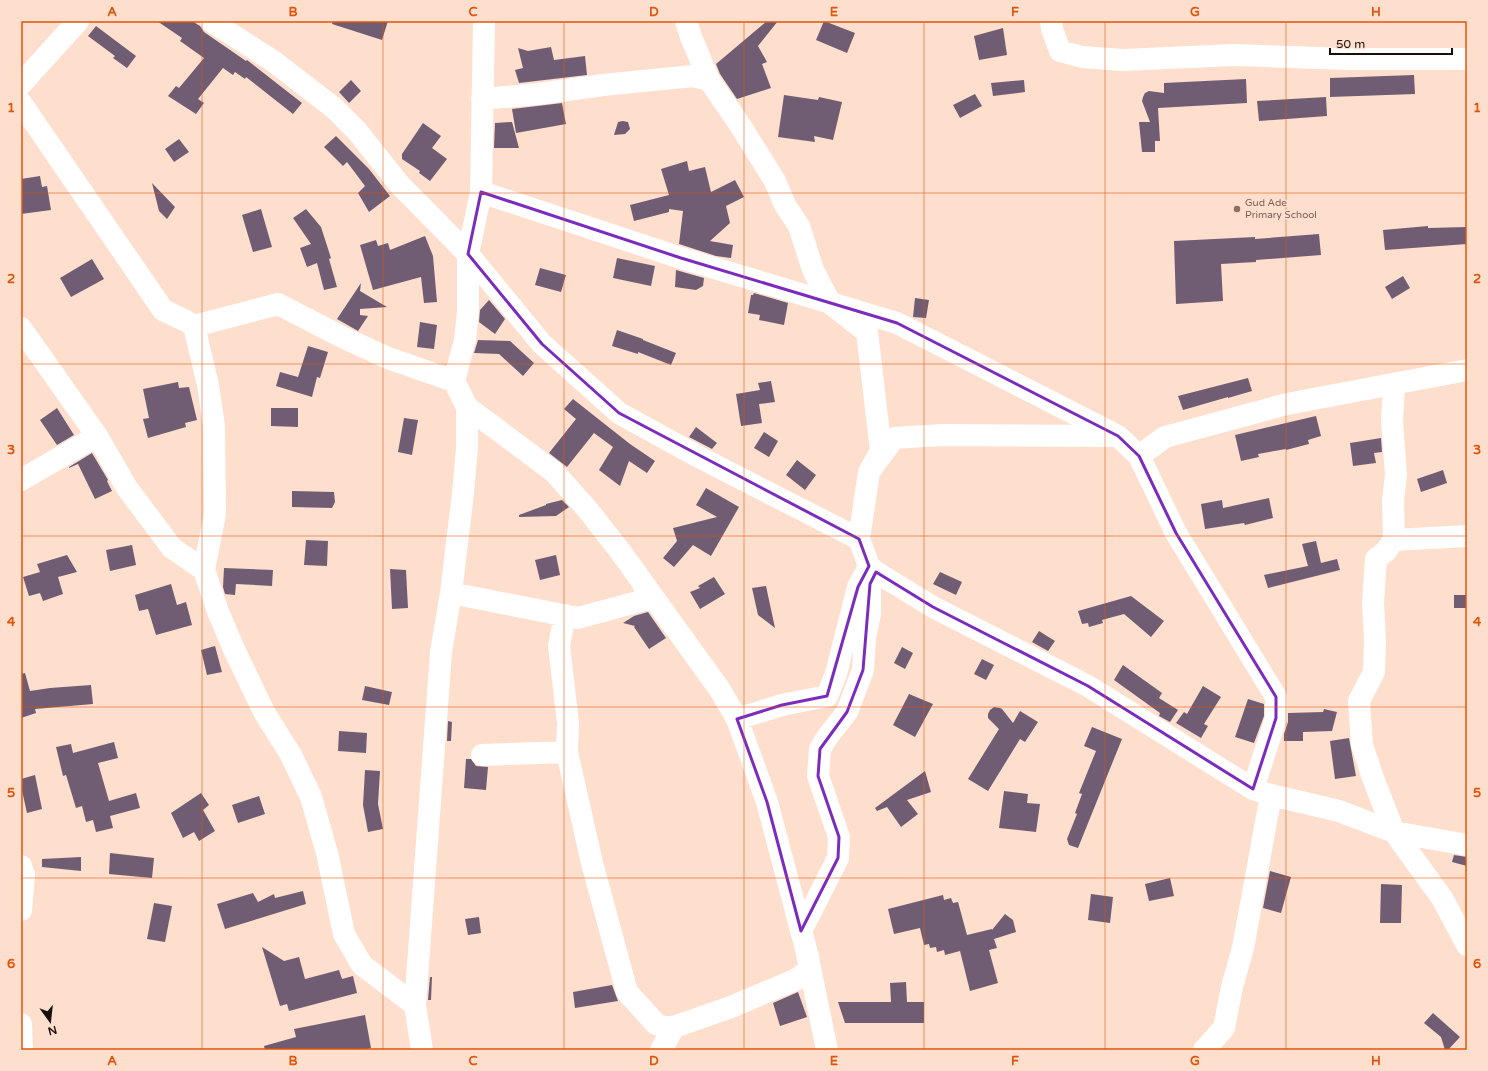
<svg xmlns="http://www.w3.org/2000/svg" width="1488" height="1071" font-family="'Varela Round',sans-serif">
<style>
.building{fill:#705d73}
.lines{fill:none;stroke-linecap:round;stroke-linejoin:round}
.minor{stroke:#fff;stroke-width:22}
.marked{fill:none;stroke:#7b2cbf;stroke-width:3;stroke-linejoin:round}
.grid{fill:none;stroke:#de550c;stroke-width:1;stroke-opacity:0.55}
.education-dot{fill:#8d6e63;stroke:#fedecd;stroke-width:1.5}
.labels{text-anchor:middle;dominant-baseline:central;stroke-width:3;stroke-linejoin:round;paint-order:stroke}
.education-label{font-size:10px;fill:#785e54;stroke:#fedecd;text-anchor:start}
.neatline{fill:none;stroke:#de550c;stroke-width:1.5}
.grid-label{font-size:13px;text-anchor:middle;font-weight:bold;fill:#de550c}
</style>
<rect width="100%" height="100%" fill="#fedecd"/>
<path class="building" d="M157,21H192L200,26L204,32L246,61L247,60L302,103L293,114L246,77L245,79L235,72L233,75L223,68L198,99L204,103L196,114L168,96L176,86L179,88L204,58L180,41L182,38Z
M333,21H388L382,40L332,24Z
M767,21H778L758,46L767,62L762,64L771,88L737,99L720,74L716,64Z
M824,21L855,33L847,53L816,40Z
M96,26L136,56L127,68L113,58L115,56L88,36Z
M1003,28L1007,55L979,60L974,36Z
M551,47L554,60L585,56L587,75L519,83L515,70L523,68L518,48L528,51Z
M1414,75L1415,94L1330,97V78Z
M1246,79L1247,103L1158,108L1160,141H1155V152H1142L1139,122H1150L1142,101L1143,97L1145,93L1149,91L1164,93V83Z
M351,80L361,91L349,103L339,92Z
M1024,80L1025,92L993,96L991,83Z
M975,94L982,106L960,118L953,105Z
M784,95L818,100L819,97L842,102L833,140L814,136L815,142L778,137Z
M1326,97L1327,116L1259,121L1257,101Z
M562,103L566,124L516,133L512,109Z
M623,121L628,122L630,129L625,134L614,135L618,122Z
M512,122L519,148H494L495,123Z
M423,123L441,136L432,148L447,159L430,181L419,173L420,171L402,159V154Z
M336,136L369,169L390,196L369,212L358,193L365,186L347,162L343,166L324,147Z
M179,139L189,152L174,162L165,149Z
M687,161L689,171L705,167L711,192L735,180L744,197L726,206L730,223L710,241L733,245L731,258L716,256L679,244L683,211L669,209V212L634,221L630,205L669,195L661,169Z
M40,176L42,187L47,186L51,210L21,214V179Z
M152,183L175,207L167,219L159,211Z
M261,209L272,247L253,252L242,215Z
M306,209L321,227L331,258L329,259L337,287L324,290L317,263L307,267L300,248L311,244L293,218Z
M1428,226V228L1467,227V244L1385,250L1383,230Z
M1319,234L1321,255L1256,260V262L1221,264L1223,301L1176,304L1174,241L1255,237V239Z
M425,236L433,256L437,302L424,303L421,277L373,290L360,245L376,240L378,246L388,243L390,250Z
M617,258L655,266L651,286L613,278Z
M92,259L104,279L71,297L60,278Z
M540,268L566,275L561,292L535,285Z
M676,270L704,278L703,286L696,290L675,287Z
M1403,276L1410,288L1392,299L1385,287Z
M361,283L360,291L387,307L360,309V315L368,316L358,331L337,319Z
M754,293L788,303L784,325L759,320L760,315L748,313L751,295H753Z
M915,298L929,300L926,318L913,317Z
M489,300L505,319L495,334L479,322L480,310Z
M420,322L437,325L434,349L417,347Z
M617,330L643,339V340L676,353L671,365L638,352V354L612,346Z
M478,340L510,341L534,363L523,376L499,354L474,353Z
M308,346L328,352L320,378L317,377L312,397L276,386L280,372L298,377Z
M1248,378L1252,391L1228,398V397L1183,410L1178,396Z
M771,381L775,402L759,404L762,423L741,426L736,394L760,390L758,383Z
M178,382L179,388L189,387L197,420L185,423L186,427L148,438L143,419L149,418L143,389Z
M573,399L630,444L655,461L647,473L629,461L620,486L599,470L613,447L594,433L567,467L549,453L576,419L564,409Z
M57,408L74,435L57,445L40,420Z
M271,408H298V427L271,426Z
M1316,416L1321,436L1308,440L1309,444L1286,450V449L1258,454L1259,457L1241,461L1235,435Z
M404,418L418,420L412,455L398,452Z
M696,427L717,443L712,449L689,437Z
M764,432L778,441L769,457L754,448Z
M1381,438L1382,452L1374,453L1376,463L1353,466L1350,443Z
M92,453L108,480L107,481L112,491L95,499L78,464L69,468V467Z
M797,460L816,475L805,490L786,475Z
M1443,470L1447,483L1421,492L1417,479Z
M706,488L739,507L711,556L693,545L674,567L663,558L677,541L673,528L717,517L696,505Z
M292,491L334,492L335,502L332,508L292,507Z
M1269,498L1273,518L1245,525L1244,523L1205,529L1201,504L1222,500L1223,508Z
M562,500L569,507L556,516L519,517V515L546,505V504Z
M306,540L328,541L327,566L304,565Z
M1316,541L1321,563L1337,559L1340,570L1268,588L1264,575L1308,566L1302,544Z
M132,545L136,565L110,571L106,550Z
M67,555L77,572L58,577L63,594L43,601L40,593L29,596L23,577L40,572L37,564Z
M556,555L560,575L540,580L535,560Z
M224,568L273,570L272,586L236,584L235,595L225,594L223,587Z
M390,569L406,570L408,608L392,609Z
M940,572L962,582L956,595L933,584Z
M714,577L725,594L700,609L690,592L700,588L698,586Z
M171,584L177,605L186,602L192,625L156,635L148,609L139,611L135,595Z
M766,586L775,628L758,615L752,588Z
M1454,595H1467V608H1454Z
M1131,596L1164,621L1151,637L1124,614L1102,620L1103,623L1089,627L1088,623L1082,624L1078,611Z
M648,612L666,638L649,649L634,627L635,626L623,623L634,616Z
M1039,631L1055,641L1048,651L1032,642Z
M215,646L222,672L207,675L201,650Z
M902,647L913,653L905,669L894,663Z
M982,659L994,665L986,680L974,674Z
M1123,665L1162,693L1159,698L1178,710L1170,722L1159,716L1160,713L1114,680Z
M25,673L30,691L50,688L91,685L93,704L35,709L36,713L21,718V674Z
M365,686L392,692L389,705L362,700Z
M1203,686L1221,697L1204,724L1208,726L1201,738L1176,723L1184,712L1187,714Z
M909,694L933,704L915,737L893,725Z
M1248,699L1264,704V716L1254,743L1235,737Z
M994,707L1000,708L1002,709L1013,723L1020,711L1038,722L1025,742L1020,739L988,791L968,779L999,729L988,718V714L990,710Z
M1324,709L1337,712L1332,731L1303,732V741H1284V734L1288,722V713L1323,712Z
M448,721L452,722L451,741H447Z
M1092,727L1122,739L1078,848L1069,845L1067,839L1077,814L1075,813L1082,794L1079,793L1096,751L1084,746Z
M339,731L367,733L366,753L338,751Z
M1349,738L1356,776L1335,779L1330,741Z
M114,742L118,758L98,763L109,801L136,793L140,808L110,816L113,828L96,832L93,820L86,822L82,806L76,808L66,775L63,776L56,747L71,744L73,753Z
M466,759H471L476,766L488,767L486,790L464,788Z
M365,770L380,771L378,804L383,829L368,832L363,805Z
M925,771L931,792L907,800L918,814L901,827L887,807L877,811L875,808Z
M35,775L42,809L27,813L21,786V779Z
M1004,791L1028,794L1027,803L1040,804L1036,832L999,828Z
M201,793L209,805L203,810L215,831L199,841L194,832L183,838L171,813Z
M259,796L265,814L238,823L232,805Z
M110,853L154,858L152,878L109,874Z
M1454,855L1467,857V866L1452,862Z
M81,857V871L42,867V859Z
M1270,871L1291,877L1281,913L1263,908Z
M1170,878L1174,896L1149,901L1145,884Z
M1381,884L1402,885L1401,923H1380Z
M303,891L306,904L225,929L217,904L253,893L258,902L274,894L275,898Z
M1091,894L1113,897L1110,923L1088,920Z
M943,895L944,900L951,898L953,903L958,902L967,935L992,929V930L1005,914L1013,920L1016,932L994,939L997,948L989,950L998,983L970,991L960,951L945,955L944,950L937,952L936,947L930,948L929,944L924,945L920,928L894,934L888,909Z
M154,903L172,906L165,942L147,939Z
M479,917L481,933L468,935L465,919Z
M262,947L284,961L299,957L305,979L339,970L342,979L353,976L357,993L289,1011L287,1004L280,1006Z
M430,977H432L431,1000H428Z
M906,982L907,1002H924V1023H845L838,1002H891L890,983Z
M612,985L618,1001L575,1008L573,992Z
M798,992L807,1017L780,1026L773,1003Z
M1433,1013L1460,1037L1448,1050H1445L1441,1037L1424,1023Z
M365,1015L371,1048L363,1050H265L264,1046L296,1037L294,1029Z"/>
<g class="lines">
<path class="minor" d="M211,21L273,61L334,108L357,131L399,184L468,254L542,344L619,413L697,456L859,539L869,566L876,572L933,607L1088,686L1253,789L1271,795L1339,811L1394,832L1467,845
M686,21L691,37L709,80L738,122L775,181L785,205L799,226L813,270L830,303L867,332L881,451L869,472L859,539
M1051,21L1052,29L1060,51L1082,57L1123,60L1234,55L1347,59H1467
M21,84L78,21
M482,99L538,94L603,85L693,76L709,80
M21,103L163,310L186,321L194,326L208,385L214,426L215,514L204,570L217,609L232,645L264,712L291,755L311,797L327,853L344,934L362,965L415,1005
M481,192L681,258L897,323L1118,436
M194,326L278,304L340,336L388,358L454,381
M21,328L97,436
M1394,384L1392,421L1396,475L1393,500L1394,540L1386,551L1376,559L1373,603L1375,640L1374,672L1359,701L1362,745L1373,778L1394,832L1442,898L1467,945
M467,407L554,472L588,510L620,551L720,690L737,719L767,802L806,949L827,1050
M1139,456L1176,533L1276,697V718L1253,789
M869,472L894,438L942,435L1118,436L1139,456L1165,437L1287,404L1467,370
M21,480L97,436L127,488L172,548L204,570
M1394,540L1467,536
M451,593L578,618L648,599L643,584
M565,615L559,646L568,723L567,752L592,863L627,992L656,1024L664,1027H674
M737,719L782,705L827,696L836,674L858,587L866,572
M482,755L567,752
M21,866L24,875L21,910
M801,931L838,858L839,837L818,776L820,749L828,736L847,712L863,670L865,638L870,614V584L876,572
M21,1024L22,1050
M422,1050L415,1005L441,652L451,593L463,493L467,448V407L454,381L465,340L468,312V254L481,192L484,21
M661,1050L674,1027L731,1007L797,979L810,969L808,956
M1204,1050L1224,1028L1232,987L1243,948L1271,795"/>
</g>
<path class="marked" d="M481,192L681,258L897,323L1118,436L1139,456L1176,533L1276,697V718L1253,789L1088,686L933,607L876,572L870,584L863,670L847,712L820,749L818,776L839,837L838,858L801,931L767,802L737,719L782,705L827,696L858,587L869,566L859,539L619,413L542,344L468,254Z"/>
<path class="grid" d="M202,21V1050M383,21V1050M564,21V1050M744,21V1050M924,21V1050M1105,21V1050M1286,21V1050M21,193H1467M21,364H1467M21,536H1467M21,707H1467M21,878H1467"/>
<circle class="education-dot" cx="1237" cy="209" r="4"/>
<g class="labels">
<g class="education-label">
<text x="1245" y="203">Gud Ade<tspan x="1245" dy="12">Primary School</tspan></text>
</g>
</g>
<rect width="1488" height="1071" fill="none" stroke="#fedecd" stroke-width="44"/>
<g transform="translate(50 1021) rotate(165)" stroke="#fedecd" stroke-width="3" paint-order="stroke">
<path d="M0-3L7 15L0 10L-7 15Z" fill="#190f09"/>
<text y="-6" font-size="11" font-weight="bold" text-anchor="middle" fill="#190f09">N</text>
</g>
<path d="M1330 48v6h122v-6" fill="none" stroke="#190f09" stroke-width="2"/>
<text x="1336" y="48" font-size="12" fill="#190f09" stroke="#fedecd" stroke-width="3" paint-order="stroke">50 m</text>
<rect x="22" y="22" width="1444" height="1027" class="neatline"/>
<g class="grid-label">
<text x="112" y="16">A</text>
<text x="293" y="16">B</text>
<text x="473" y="16">C</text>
<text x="654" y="16">D</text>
<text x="834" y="16">E</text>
<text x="1015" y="16">F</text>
<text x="1195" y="16">G</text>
<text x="1376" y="16">H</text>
<text x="11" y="112">1</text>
<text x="1477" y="112">1</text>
<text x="11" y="283">2</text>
<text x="1477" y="283">2</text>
<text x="11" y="454">3</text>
<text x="1477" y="454">3</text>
<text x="11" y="626">4</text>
<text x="1477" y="626">4</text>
<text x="11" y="797">5</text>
<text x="1477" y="797">5</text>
<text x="11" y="968">6</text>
<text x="1477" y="968">6</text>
<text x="112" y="1065">A</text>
<text x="293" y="1065">B</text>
<text x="473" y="1065">C</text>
<text x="654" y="1065">D</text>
<text x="834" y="1065">E</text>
<text x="1015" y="1065">F</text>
<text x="1195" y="1065">G</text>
<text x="1376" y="1065">H</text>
</g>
</svg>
